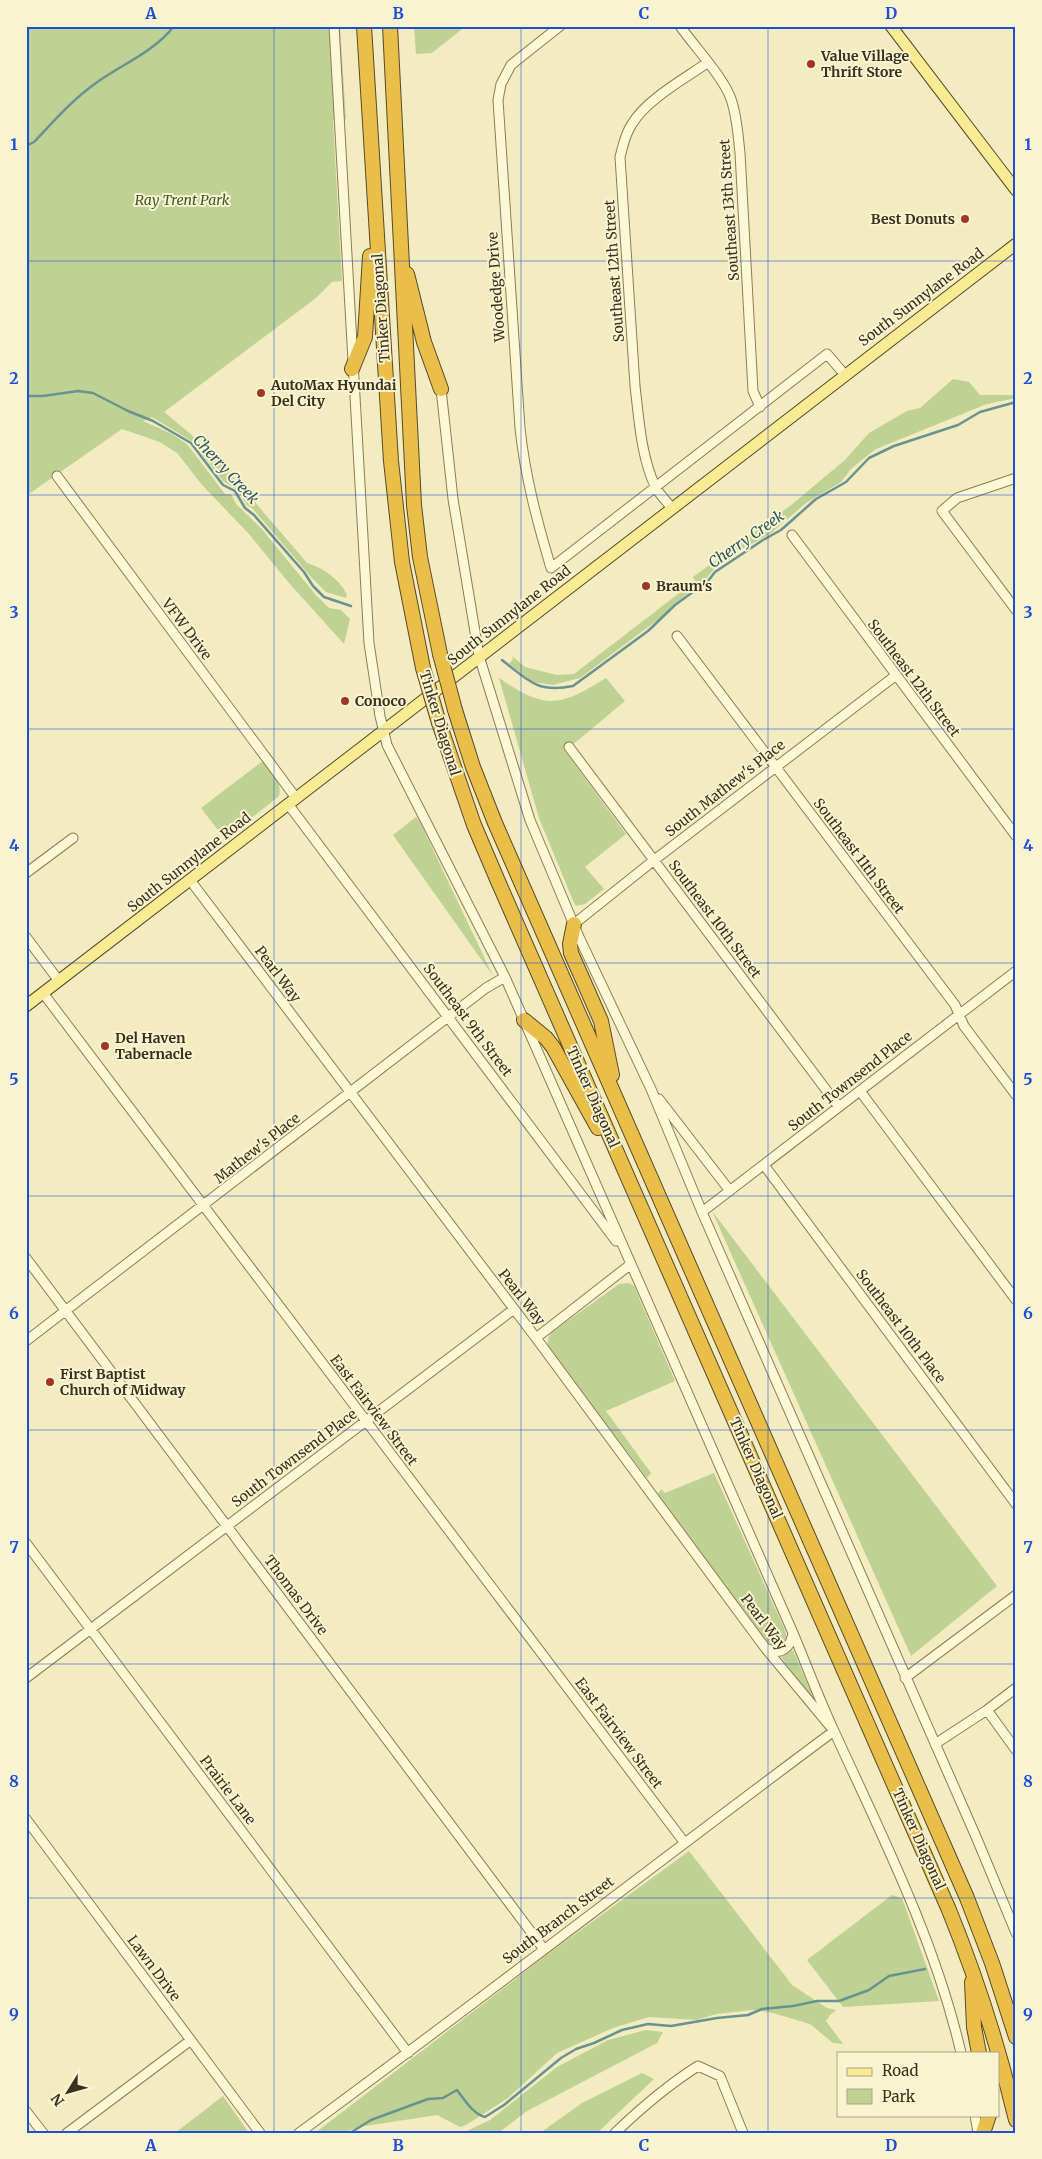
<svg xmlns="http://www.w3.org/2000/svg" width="1042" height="2159" font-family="Merriweather,serif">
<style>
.green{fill:#bfd193}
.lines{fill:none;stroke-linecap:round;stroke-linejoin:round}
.stream{stroke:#699390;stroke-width:2.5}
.minor-casing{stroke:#8d7d56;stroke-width:11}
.major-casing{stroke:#5a492b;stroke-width:13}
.highway-casing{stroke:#5a492b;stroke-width:16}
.minor{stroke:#fcf7d4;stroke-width:9}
.major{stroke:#f9eb94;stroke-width:11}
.highway{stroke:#e9bf49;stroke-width:14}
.highway-bridge-casing{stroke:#5a492b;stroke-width:16;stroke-linecap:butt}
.highway-bridge{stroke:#e9bf49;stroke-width:14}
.grid{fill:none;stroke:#1d4ed8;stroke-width:1;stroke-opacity:0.55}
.poi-dot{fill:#a13721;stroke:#f8f4d1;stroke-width:2}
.labels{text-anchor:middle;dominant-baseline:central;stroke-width:4;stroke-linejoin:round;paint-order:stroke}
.poi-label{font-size:14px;font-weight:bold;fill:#3b301c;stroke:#f8f4d1;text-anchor:start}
.park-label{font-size:14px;font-style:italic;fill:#415921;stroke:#f8f4d1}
.street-label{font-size:14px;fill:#3b301c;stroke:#f8f4d1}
.water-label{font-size:15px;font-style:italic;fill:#2a565c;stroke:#f8f4d1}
.neatline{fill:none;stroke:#1d4ed8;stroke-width:2}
.grid-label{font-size:16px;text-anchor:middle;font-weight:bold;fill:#1d4ed8}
</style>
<rect width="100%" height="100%" fill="#f2ecc0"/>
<path class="green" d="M26,26H340L346,119L333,120L342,281L332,282L316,298L164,412L212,452L307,563C323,568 340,579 347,595L346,598L326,592L312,578L253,509L247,505L237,490L223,481L193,442L152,417L143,421L172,434L187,444L225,494H231L236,504L261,528L315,594L329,608L341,610L350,619L344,644L289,583L248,533L203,486L177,453L160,442L122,429L26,496Z
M414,26H466L432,53L416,54Z
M953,379L969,382L980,395H1016V398L987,404L876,449L852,468L841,482L806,503L770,534L733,554L714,569L705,580L674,604L660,618L580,678L553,685L533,682L509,664L513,659L512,656L525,667L557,675L574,674L695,581L693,577L790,506L845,460L869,433L907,411L920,408Z
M499,678C546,710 559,707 606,678L625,701L565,751L626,834L585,867L604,889L585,904L576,906L574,903L539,818Z
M263,761C270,771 283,782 279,796L225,839L201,808Z
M416,817L419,820L493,976L393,835Z
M712,1211L997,1586L911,1656Z
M629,1283L634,1286L675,1381L606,1411L651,1473L647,1478L547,1346L549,1336L552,1332L619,1284Z
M714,1473L785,1630L787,1639L781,1646H774L767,1641L658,1494L661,1489L665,1493Z
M793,1650L817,1706L781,1657Z
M689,1851L792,1985L827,2008L836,2010L830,2015L826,2021L843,2044L833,2043L810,2024L773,2013L753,2010L716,2014L697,2020L649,2017L613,2028L557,2053L508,2098L466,2125L460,2127L437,2115L359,2127L343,2133H315L548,1954Z
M892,1895L902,1898L939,2001L843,2007L807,1960Z
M646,2030L663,2032L657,2043L527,2111L498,2133L467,2131L490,2120L557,2067L608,2040Z
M642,2073L654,2079L597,2133H540L582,2103Z
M223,2096L249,2133H175Z"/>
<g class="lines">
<path class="stream" d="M26,146L34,142C54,121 72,100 96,83C122,64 153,53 174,26
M26,396H43L78,391L93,393L128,411L153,421L191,443L223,485L235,491L245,508L254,515L304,572L313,586L324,597L351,606
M502,660C529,681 537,693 573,686L648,631L675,605L708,581L715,572L763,540L781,530L816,499L846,482L869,458L894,446L958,425L980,412L1016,402
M350,2133L371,2120L428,2099L443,2098L457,2090C464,2099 473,2114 485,2117L504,2105L561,2058L576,2049L594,2043L622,2030L648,2024L671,2026L717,2018L748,2015L762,2009L793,2006L817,2001H839L869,1990L889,1976L925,1969"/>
<defs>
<path id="minor" d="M334,26L369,643L380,716L387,745L505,977L793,1633C807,1666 819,1699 834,1731C882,1836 935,1940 961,2053
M560,26L511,65L501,84L498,100L520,428C525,476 537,521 551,568L827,354L845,375
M680,26C694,46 724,78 731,99C737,116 738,135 740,153L753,391L760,407
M441,389L453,499L479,656L530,820L579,937L651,1089L702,1212L977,1839L1016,1933
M57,476L296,798
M1016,478L957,498L942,511L1016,610
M672,508C666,501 659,494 655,486C641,456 639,419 635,386L620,157C623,146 625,134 632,124C646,100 684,79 707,63
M792,535L1016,836
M677,636L955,1005L964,1026L1016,1095
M569,747L839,1107
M288,804L616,1241
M26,873L73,838
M190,880L536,1338L766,1649L834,1731C655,1864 479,2001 299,2133
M574,924L653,861L895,676
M26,937L59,981
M43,993L684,1842
M860,1091L1016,1300
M659,1099L730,1191
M764,1165L1016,1504
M702,1212L1016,971
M26,1258L543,1948
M536,1338L631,1264
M26,1341L448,1017L486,988L505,977
M26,1543L408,2053
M768,1649C781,1656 791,1647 793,1633
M26,1678L514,1309
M905,1678L1016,1595
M987,1710L1016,1750
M935,1744L987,1710L1016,1688
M26,1819L260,2133
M26,2111L43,2133
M975,2115L978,2133
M67,2133L191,2040
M615,2133C641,2108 668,2085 698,2066L720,2076L743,2133"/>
<path id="major" d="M891,26L1016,190
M26,1006L1016,244"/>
<path id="highway" d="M364,26L391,461L402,562L423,668
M390,26L414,505L420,557L440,654
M407,274L424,342L441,389
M352,369L365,337L370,256
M455,710L473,767L495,823L967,1898L992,1963L1016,2037
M439,723L474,825L497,879L949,1910C977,1979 999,2048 1016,2120
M574,924L570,944L571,953L601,1021L612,1075
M524,1020L546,1038L553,1047L598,1128
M972,1982L974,2027L979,2053
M983,2133L989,2115"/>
</defs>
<use href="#minor" class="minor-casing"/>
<use href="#major" class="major-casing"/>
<use href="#highway" class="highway-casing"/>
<use href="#minor" class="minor"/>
<use href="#major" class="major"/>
<use href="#highway" class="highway"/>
<defs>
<path id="highway-bridge" d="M440,654L455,710
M423,668L439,723"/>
</defs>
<use href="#highway-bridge" class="highway-bridge-casing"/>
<use href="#highway-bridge" class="highway-bridge"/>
</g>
<path class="grid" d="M274,26V2133M521,26V2133M768,26V2133M26,261H1016M26,495H1016M26,729H1016M26,963H1016M26,1196H1016M26,1430H1016M26,1664H1016M26,1898H1016"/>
<g class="poi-dot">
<circle cx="811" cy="64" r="5"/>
<circle cx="965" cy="219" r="5"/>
<circle cx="261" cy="393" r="5"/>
<circle cx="646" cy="586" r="5"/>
<circle cx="345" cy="701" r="5"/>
<circle cx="105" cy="1046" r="5"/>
<circle cx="50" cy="1382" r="5"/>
</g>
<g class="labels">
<g class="poi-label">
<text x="821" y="56">Value Village<tspan x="821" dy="16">Thrift Store</tspan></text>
<text x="955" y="219" text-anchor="end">Best Donuts</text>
<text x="271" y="385">AutoMax Hyundai<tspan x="271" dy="16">Del City</tspan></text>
<text x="656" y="586">Braum's</text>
<text x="355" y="701">Conoco</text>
<text x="115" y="1038">Del Haven<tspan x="115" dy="16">Tabernacle</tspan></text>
<text x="60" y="1374">First Baptist<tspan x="60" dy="16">Church of Midway</tspan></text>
</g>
<g class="park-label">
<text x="182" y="200">Ray Trent Park</text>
</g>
<g class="street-label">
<text transform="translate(729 210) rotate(-94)">Southeast 13th Street</text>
<text transform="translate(614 271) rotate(-94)">Southeast 12th Street</text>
<text transform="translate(496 287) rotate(-94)">Woodedge Drive</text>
<text transform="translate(921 297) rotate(-37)">South Sunnylane Road</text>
<text transform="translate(381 308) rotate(-94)">Tinker Diagonal</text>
<text transform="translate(509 615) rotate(-38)">South Sunnylane Road</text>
<text transform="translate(187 629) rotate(53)">VFW Drive</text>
<text transform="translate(914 678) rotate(53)">Southeast 12th Street</text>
<text transform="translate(440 723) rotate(73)">Tinker Diagonal</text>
<text transform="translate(725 788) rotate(-38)">South Mathew's Place</text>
<text transform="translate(859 856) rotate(53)">Southeast 11th Street</text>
<text transform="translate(189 862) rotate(-38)">South Sunnylane Road</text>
<text transform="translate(715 919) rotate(53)">Southeast 10th Street</text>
<text transform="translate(278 974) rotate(53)">Pearl Way</text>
<text transform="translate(468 1020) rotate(53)">Southeast 9th Street</text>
<text transform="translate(850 1081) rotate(-38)">South Townsend Place</text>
<text transform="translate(593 1097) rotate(66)">Tinker Diagonal</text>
<text transform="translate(257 1148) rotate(-38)">Mathew's Place</text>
<text transform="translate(522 1297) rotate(52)">Pearl Way</text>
<text transform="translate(901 1326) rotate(53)">Southeast 10th Place</text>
<text transform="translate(374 1410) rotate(53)">East Fairview Street</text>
<text transform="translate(294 1458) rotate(-37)">South Townsend Place</text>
<text transform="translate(756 1468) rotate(66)">Tinker Diagonal</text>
<text transform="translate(296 1595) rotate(53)">Thomas Drive</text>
<text transform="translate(764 1622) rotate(53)">Pearl Way</text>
<text transform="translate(619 1733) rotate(53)">East Fairview Street</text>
<text transform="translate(228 1790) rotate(53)">Prairie Lane</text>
<text transform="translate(919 1839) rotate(66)">Tinker Diagonal</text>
<text transform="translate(558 1920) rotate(-37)">South Branch Street</text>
<text transform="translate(154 1968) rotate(53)">Lawn Drive</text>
</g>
<g class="water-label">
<text transform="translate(226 469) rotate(47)">Cherry Creek</text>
<text transform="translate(746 539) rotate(-35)">Cherry Creek</text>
</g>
</g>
<rect width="1042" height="2159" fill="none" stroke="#f8f4d1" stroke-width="55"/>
<rect x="837" y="2052" width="162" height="65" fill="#f8f4d1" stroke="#aca689"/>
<rect x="847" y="2068" width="25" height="8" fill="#f9eb94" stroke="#aca689"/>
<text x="882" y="2076" font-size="15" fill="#3b301c">Road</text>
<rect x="847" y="2089" width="25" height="15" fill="#bfd193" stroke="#aca689"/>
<text x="882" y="2102" font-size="15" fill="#3b301c">Park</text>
<g transform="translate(68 2092) rotate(233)" stroke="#f8f4d1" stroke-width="4" paint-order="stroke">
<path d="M0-4L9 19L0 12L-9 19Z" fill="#3b301c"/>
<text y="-8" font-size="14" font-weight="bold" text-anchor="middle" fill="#3b301c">N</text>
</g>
<rect x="28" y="28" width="986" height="2104" class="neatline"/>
<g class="grid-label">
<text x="151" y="19">A</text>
<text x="398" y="19">B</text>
<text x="644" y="19">C</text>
<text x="891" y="19">D</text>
<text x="14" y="150">1</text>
<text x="1028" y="150">1</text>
<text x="14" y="384">2</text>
<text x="1028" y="384">2</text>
<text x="14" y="618">3</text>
<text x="1028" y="618">3</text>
<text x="14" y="851">4</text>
<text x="1028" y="851">4</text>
<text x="14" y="1085">5</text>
<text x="1028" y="1085">5</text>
<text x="14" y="1319">6</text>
<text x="1028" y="1319">6</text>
<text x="14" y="1553">7</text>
<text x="1028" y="1553">7</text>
<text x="14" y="1787">8</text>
<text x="1028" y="1787">8</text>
<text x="14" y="2020">9</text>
<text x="1028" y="2020">9</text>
<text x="151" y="2151">A</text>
<text x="398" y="2151">B</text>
<text x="644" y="2151">C</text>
<text x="891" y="2151">D</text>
</g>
</svg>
